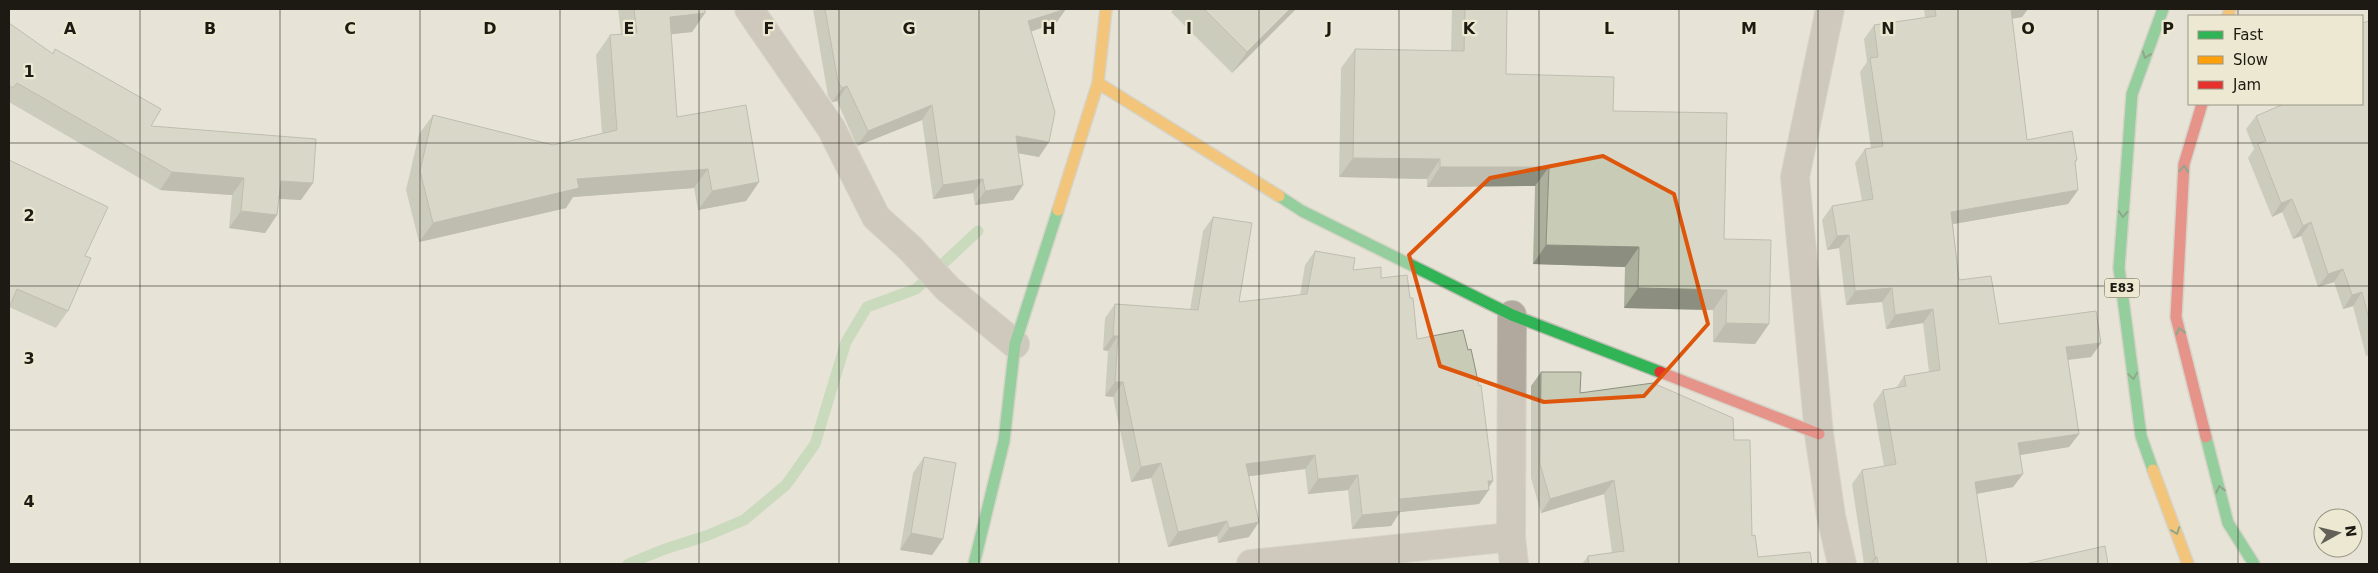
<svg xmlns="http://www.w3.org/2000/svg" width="2378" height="573" font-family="'DejaVu Sans',sans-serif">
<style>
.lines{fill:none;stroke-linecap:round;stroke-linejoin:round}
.stream{stroke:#a4ce9e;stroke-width:11}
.street-casing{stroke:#c1bfb5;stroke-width:30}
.fast-casing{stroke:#c1bfb5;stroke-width:14}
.slow-casing{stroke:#c1bfb5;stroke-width:14}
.jam-casing{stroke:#c1bfb5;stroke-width:14}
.street{stroke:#b1a89e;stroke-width:28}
.fast{stroke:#30b455;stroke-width:11}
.slow{stroke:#ff9f0a;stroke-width:11}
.jam{stroke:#e5322d;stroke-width:11}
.wall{fill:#acaf9c}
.shaded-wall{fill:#8c8e7f}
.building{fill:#c8cbb5;stroke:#8c8e7f}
.oneway{stroke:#255f30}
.marked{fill:none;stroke:#de560c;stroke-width:4;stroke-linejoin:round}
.grid{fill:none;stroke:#1c1a12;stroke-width:1;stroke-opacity:0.55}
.labels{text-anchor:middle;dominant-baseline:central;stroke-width:4.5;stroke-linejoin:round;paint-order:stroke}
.shield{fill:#ede8d1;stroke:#5b584b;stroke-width:1}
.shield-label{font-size:12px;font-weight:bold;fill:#1c1a12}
.grid-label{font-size:16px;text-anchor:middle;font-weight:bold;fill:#1c1a12;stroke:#ede8d1;stroke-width:4.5;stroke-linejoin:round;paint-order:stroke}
</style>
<rect width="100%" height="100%" fill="#e7e4d7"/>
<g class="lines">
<path class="stream" d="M628,564L665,549L706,536L744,520L786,485L815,444L846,342L867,307L916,289L978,231"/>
<defs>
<path id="street" d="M749,9L831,128L876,217L910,248L948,289L1015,344
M1830,9L1795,177L1819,434L1831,516L1842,564
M1511,537L1514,564
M1251,564L1511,537L1512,315"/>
<path id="fast" d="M1279,196L1302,211L1512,315L1660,372
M2206,437L2228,523L2254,564
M2153,470L2141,436L2119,268L2132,94L2163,9
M974,564L1004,441L1015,344L1058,210"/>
<path id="slow" d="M2228,16L2230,9
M1098,83L1279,196
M1058,210L1098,83L1106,9
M2153,470L2188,564"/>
<path id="jam" d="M2202,104L2184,164L2176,317L2206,437
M1660,372L1819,434"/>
</defs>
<use href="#street" class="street-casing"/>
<use href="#fast" class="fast-casing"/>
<use href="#slow" class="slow-casing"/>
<use href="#jam" class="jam-casing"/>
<use href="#street" class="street"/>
<use href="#fast" class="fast"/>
<use href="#slow" class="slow"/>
<use href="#jam" class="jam"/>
</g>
<path class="wall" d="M618,9H705V13L692,32L671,34L677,117L759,182L746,201L698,210L694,188L573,197L566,208L419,242L406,190L419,134L433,115L553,145L602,133L596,55L610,35L621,34Z
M813,9H1066L1056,23L1031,31L1039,157L1018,153L1023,185L1013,200L975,205L973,193L933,199L922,120L857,146L837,101L832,102L828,96Z
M1174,9H1296L1232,73L1171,12Z
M1452,9H1507L1506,74L1613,111L1724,239L1769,324L1755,344L1713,342V310L1624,308L1625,267L1533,264L1535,186L1427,187V179L1339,177L1341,68L1355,49L1451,51Z
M1924,9H2028L2022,17L2012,19L2027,140L2077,160L2075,163L2078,190L2068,204L1953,224L1959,280L1999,324L2101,343L2091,357L2068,360L2079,434L2069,447L2020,455L2023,474L2013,487L1976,494L1987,564H1864L1852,484L1862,470L1884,466L1873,404L1883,390L1896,388L1904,376L1929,372L1923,323L1886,329L1882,302L1846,305L1839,248L1827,250L1822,220L1832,206L1862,201L1855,163L1865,149L1871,148L1860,72L1867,62L1864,39L1874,25L1925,18Z
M2369,21V355L2366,356L2353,306L2343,309L2334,282L2318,287L2301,236L2293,239L2282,212L2272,217L2248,158L2254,149L2246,129L2256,116L2362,104Z
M9,23L52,54L55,49L151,126L301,200L279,199L277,215L265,233L229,228L232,195L160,190L9,102Z
M9,160L85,256L68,311L56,328L9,307Z
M1213,217L1239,302L1300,295L1305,265L1315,251L1353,270L1381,278L1410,298L1417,339L1493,481L1479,504L1400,512L1391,526L1352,529L1348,490L1308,494L1305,469L1249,476V537L1218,543L1217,536L1168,547L1151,478L1131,482L1113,397L1105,396L1108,351L1103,350L1105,318L1115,304L1190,310L1203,231Z
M1541,372L1580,393L1734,440L1752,536L1758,557L1812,564H1582L1588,556L1612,553L1604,494L1541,513L1531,478V386Z
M924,457L943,539L932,555L900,550L913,473Z"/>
<path class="shaded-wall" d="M1066,9L1056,23L1018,36L1028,21Z
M1290,9H1296L1232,73L1247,52Z
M2009,9H2028L2022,17L2001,20Z
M705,13L692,32L656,36L670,17Z
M847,86L837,101L832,102L842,88Z
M932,105L922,120L857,146L868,131Z
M1016,136L1049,142L1039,157L1006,151Z
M1353,158L1440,159L1427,179L1339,177Z
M1440,167H1549L1535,186L1427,187Z
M708,169L694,188L573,197L566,208L419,242L433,223L577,179Z
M172,172L244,178L232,195L160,190Z
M983,179L973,193L933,199L943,185Z
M281,181L313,183L301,200L269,198Z
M759,182L746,201L698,210L712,191Z
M1023,185L1013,200L975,205L985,191Z
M2078,190L2068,204L1942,226L1951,212Z
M2292,199L2282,212L2272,217L2281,203Z
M241,211L277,215L265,233L229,228Z
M2311,222L2301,236L2293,239L2303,226Z
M1849,235L1839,248L1827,250L1837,236Z
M1546,245L1639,247L1625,267L1533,264Z
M2343,269L2334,282L2318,287L2328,274Z
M1638,288L1727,290L1713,310L1624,308Z
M1892,288L1882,302L1846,305L1855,291Z
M2362,292L2353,306L2343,309L2352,295Z
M1933,309L1923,323L1886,329L1895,315Z
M1726,323L1769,324L1755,344L1713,342Z
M1113,336H1118L1108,351L1103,350Z
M2101,343L2091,357L2056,361L2066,347Z
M1115,382H1123L1113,397L1105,396Z
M2079,434L2069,447L2008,457L2018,443Z
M1315,455L1305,469L1236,478L1246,464Z
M1161,463L1151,478L1131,482L1141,467Z
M2023,474L2013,487L1965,496L1975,482Z
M1358,475L1348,490L1308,494L1318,479Z
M1614,480L1604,494L1541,513L1550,499Z
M1488,481H1493L1486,490H1489L1479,504L1400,512L1391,526L1352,529L1362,515L1400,499Z
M1227,521L1217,536L1168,547L1178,532Z
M1259,522L1249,537L1218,543L1229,528Z
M911,533L943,539L932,555L900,550Z
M1875,557H1877L1872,564H1870Z"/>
<path class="building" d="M634,9H705V13L670,17L677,117L746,105L759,182L712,191L708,169L577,179L579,188L433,223L420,171L433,115L553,145L617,130L610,35L637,33Z
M825,9H1066L1028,21L1055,112L1049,142L1016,136L1023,185L985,191L983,179L943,185L932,105L868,131L847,86L842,88L838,82Z
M1204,9H1290L1247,52Z
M1465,9H1507L1506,74L1614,77L1613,111L1727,113L1724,239L1771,240L1769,324L1726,323L1727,290L1638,288L1639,247L1546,245L1549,167H1440V159L1353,158L1355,49L1464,51Z
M1935,9H2011L2027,140L2072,131L2077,160L2075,161L2078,190L1951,212L1959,280L1991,276L1999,324L2096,311L2101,343L2066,347L2079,434L2018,443L2023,474L1975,482L1987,564H1878L1877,557H1875L1862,470L1896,464L1883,390L1906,386L1904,376L1940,370L1933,309L1895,315L1892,288L1855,291L1849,235L1837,236L1832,206L1873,199L1865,149L1883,146L1870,58L1878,57L1874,25L1936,16Z
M2369,21V319L2362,292L2352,295L2343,269L2328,274L2311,222L2303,226L2292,199L2281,203L2258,144L2266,141L2256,116L2284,104H2362V23Z
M9,23L53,54L55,49L161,109L151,126L316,139L313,183L281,181L277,215L241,211L244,178L172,172L17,83L13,88L9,85Z
M9,160L108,207L85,256L91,258L68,311L17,289L9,308Z
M1213,217L1252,223L1239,302L1307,294L1315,251L1355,258L1353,270L1381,267V278L1407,275L1410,298H1413L1417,339L1463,330L1468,350L1471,349L1479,386L1481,385L1493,481H1488L1489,490L1400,499L1401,511L1362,515L1358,475L1318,479L1315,455L1246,464L1259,522L1229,528L1227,521L1178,532L1161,463L1141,467L1123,382H1115L1118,336H1113L1115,304L1198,310Z
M1541,372H1581L1580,393L1653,383L1733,418L1734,440H1750L1752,536L1755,535L1758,557L1810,552L1812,564H1589L1588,556L1624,551L1614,480L1550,499L1540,464Z
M924,457L956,463L943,539L911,533Z
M2105,546L2108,564H2025Z"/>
<defs><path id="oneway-chevron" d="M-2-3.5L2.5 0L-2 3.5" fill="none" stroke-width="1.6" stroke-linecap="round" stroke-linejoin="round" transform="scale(1.25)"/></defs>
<g class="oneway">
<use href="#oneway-chevron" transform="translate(2146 55) rotate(110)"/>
<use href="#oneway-chevron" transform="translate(2184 169) rotate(-84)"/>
<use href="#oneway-chevron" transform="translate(2123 214) rotate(94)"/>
<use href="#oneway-chevron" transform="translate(2180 331) rotate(-104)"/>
<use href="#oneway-chevron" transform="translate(2133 376) rotate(82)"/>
<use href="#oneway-chevron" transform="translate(2220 489) rotate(-104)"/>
<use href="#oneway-chevron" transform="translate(2176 531) rotate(70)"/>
</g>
<path d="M0 0H2378V573H0ZM1603,156L1674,194L1708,324L1644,396L1544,402L1440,366L1409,255L1490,178Z" fill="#e7e4d7" fill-opacity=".55" fill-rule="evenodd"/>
<path class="marked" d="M1603,156L1674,194L1708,324L1644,396L1544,402L1440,366L1409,255L1490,178Z"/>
<path class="grid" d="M140,9V564M280,9V564M420,9V564M560,9V564M699,9V564M839,9V564M979,9V564M1119,9V564M1259,9V564M1399,9V564M1539,9V564M1679,9V564M1818,9V564M1958,9V564M2098,9V564M2238,9V16M2238,104V564M9,143H2369M9,286H2369M9,430H2369"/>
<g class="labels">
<rect class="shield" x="2104.5" y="278.5" width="35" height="19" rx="4"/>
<g class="shield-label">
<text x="2122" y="288">E83</text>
</g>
</g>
<g class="grid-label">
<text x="70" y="34">A</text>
<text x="210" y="34">B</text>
<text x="350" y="34">C</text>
<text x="490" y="34">D</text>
<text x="629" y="34">E</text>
<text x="769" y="34">F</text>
<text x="909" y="34">G</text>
<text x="1049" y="34">H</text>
<text x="1189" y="34">I</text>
<text x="1329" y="34">J</text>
<text x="1469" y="34">K</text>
<text x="1609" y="34">L</text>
<text x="1749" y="34">M</text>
<text x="1888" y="34">N</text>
<text x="2028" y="34">O</text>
<text x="2168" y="34">P</text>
<text x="29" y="77">1</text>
<text x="29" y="221">2</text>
<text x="29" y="364">3</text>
<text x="29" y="507">4</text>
</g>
<rect width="2378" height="573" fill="none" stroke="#1c1a12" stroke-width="20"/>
<rect x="2188" y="15" width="175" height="90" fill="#ede8d1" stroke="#999685"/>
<rect x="2198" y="31" width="25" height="8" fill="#30b455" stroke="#999685"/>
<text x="2233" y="40" font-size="15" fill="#1c1a12">Fast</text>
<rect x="2198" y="56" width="25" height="8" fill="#ff9f0a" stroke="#999685"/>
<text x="2233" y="65" font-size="15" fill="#1c1a12">Slow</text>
<rect x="2198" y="81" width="25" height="8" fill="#e5322d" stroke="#999685"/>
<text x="2233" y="90" font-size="15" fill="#1c1a12">Jam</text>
<g transform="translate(2338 533) rotate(82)"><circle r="24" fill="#ede8d1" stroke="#999685"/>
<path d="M0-4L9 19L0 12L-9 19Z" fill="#636157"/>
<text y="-8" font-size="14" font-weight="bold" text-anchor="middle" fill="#1c1a12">N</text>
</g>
</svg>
